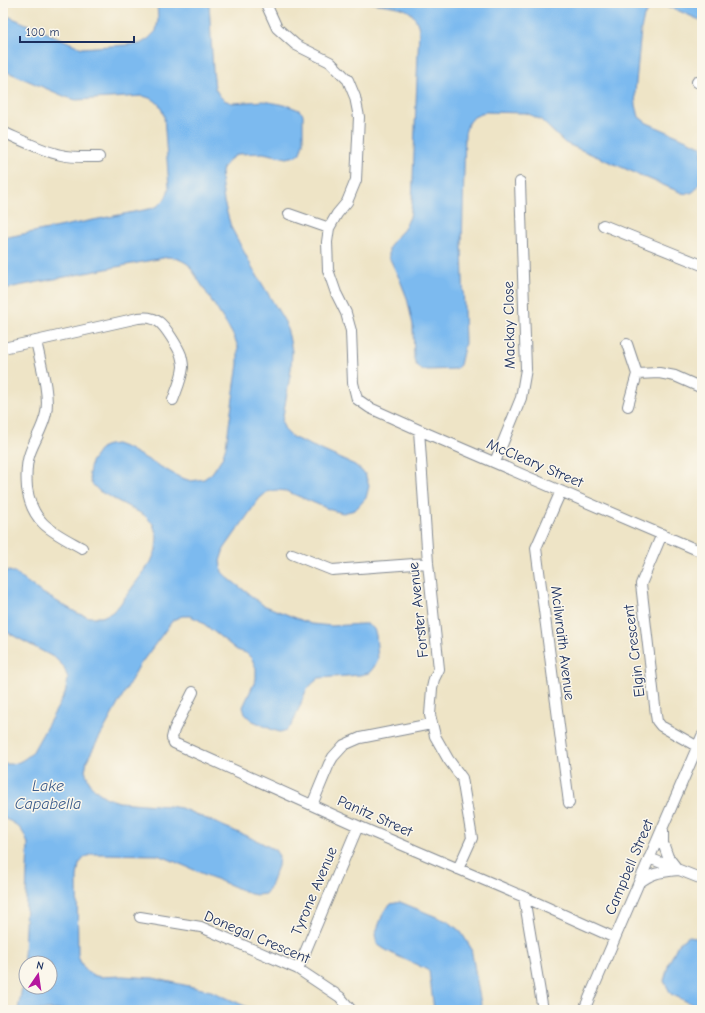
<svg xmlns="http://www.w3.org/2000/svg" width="705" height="1013" font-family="'Comic Neue',sans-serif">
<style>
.water{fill:#7bbaef;stroke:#4b74a6;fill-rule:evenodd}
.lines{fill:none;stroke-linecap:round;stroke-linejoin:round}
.minor-casing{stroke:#848a92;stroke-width:12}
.minor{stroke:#fff;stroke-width:10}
.labels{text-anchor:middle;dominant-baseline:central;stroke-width:3;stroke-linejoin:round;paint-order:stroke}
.street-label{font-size:15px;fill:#1b2f5e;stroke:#fbf7ec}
.water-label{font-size:16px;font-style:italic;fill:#38598a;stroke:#fbf7ec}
</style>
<rect width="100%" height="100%" fill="#fbf7ec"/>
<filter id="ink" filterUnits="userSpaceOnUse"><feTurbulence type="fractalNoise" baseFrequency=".025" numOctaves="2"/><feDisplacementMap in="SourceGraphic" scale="8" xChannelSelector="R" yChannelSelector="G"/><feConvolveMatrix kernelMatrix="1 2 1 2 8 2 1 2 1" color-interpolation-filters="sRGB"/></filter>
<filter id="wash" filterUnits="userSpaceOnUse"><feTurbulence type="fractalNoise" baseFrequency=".012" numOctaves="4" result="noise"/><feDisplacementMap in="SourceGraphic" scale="16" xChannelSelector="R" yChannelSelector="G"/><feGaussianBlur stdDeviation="0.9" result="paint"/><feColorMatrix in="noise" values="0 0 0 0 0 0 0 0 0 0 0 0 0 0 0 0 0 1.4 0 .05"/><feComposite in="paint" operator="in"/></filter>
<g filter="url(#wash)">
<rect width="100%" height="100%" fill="#eee4c6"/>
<path class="water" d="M157,3H209L213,70L215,88L219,95L224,100L232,103L264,101L289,106L299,110L303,114V143L300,153L296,156L287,158L263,153L238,154L229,160L223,168L221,178L224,202L231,227L252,267L285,322L289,336L292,351L291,370L282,422L285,430L292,437L355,465L365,474L369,486L366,498L355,510L343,513L331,510L286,491L276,490L267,492L259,499L224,549L220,561L222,572L228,578L263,605L311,624L332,626L362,624H368L374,629L376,635L378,659L374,667L369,673L360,675L319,678L312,684L306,691L292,725L287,730L280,732L273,730L251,720L245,714L243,707L256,679V668L252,659L246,653L237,650L199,620L190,616H182L173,620L139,666L87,760L85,771L90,784L98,792L107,798L119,802L168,806L181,808L258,841L275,850L279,856L278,866L269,889L265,894L257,895L251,894L166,858L157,855L101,854H92L84,858L79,864L77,877L78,955L80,961L84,968L87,972L93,975L100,977L122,976L153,978L211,991L254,1010H18L23,982L28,844C23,829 18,824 3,818V763C14,767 24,760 32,753L65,694L68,679L64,667L55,658L3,630V571H9L15,573L39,591L77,613L89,617H102L111,613L118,607L151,562L156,550L157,536L153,524L144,515L99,491L91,483L89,474L91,462L101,448L108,445L116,444L127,448L179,477L191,481L204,479L212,473L222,458L226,446L238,364V346L232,333L189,265C182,260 177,258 168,257L3,289V238L154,208C164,202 166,199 169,188L164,116C159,102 157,100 143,96L76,100L66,97L3,70V14L82,48L140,44L148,39L156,31L158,20ZM26,963H50V987H26Z
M372,3H702V21L670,7L661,6L652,8L644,16L641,30L635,93L636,105L639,117L647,123L696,144L702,147C702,162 705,199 682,193L565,143L541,120L533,116L526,113L485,112L474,117L468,124L465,133L462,246L465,343L460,365L456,369L427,370H421L417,366L414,359L413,325L407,298L400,280L389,257V248L393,241L404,229L410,217L412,203L419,29C418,24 416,19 412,14C405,6 383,5 372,3Z
M400,902L449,922L461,932L471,948L482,1010H434L429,971C412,961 392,956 377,944L375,935L384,911L391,904Z
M688,936L702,938V1008L690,1003L671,994L664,981L669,963L678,944Z"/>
</g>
<g filter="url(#ink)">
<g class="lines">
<defs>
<path id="minor" d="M267,3V6L277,28L296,45L330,62L348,80L355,97L359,117L356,180L347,202L337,214L329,228L327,242L328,270L336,293L346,313L351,331L353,383L357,399L370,408L419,430L702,552
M697,82L702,84
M3,132C21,140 42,151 61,155C74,158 86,157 99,157
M289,214L329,228
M603,225L702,265
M36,341C40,361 50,394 46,413C43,428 35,439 30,453C26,464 26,476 27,488C32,524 53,532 82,548
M627,344L637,374L628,406
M3,348L36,341L138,318C146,317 152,317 159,322C165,326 178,347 181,355C182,359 183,363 183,367C182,378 177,389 173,400
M637,374L659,373L675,376L702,388
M419,430L428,563L439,669L434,679L432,688L430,715L435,736L448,759L462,778L472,838L458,869
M495,462L521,398L526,369L520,182
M561,491L536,548L569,803
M662,534L641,584L656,715L657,721L661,726L698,747
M292,554L332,570L428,563
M193,692L174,730L172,738L174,743L358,826L524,897L615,938
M312,805L329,764L333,757L344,745L360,738L431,724
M649,858L702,879
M639,883C652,872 662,872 678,870L668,857L663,843V830
M524,897L543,1010
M140,917L201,927L298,969L340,997L351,1010
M298,969L358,826
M584,1010L702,736"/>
</defs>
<use href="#minor" class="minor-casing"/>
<use href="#minor" class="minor"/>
</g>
</g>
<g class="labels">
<g class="street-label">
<text transform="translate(509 325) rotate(-91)">Mackay Close</text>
<text transform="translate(535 463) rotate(23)">McCleary Street</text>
<text transform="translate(418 610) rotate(-96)">Forster Avenue</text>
<text transform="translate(563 643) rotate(83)">Mcilwraith Avenue</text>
<text transform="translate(634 651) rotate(-97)">Elgin Crescent</text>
<text transform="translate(375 816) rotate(24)">Panitz Street</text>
<text transform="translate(629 867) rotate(-67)">Campbell Street</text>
<text transform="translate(314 891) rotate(-67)">Tyrone Avenue</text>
<text transform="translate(257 937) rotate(23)">Donegal Crescent</text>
</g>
<g class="water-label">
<text x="48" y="786">Lake<tspan x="48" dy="18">Capabella</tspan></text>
</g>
</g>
<rect width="705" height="1013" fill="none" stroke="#fbf7ec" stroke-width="16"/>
<g transform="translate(38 975) rotate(13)"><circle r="19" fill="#fbf7ec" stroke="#a1a7b3"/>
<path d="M0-3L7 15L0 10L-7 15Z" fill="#b5179e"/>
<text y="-6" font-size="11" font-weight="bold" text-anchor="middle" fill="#1b2f5e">N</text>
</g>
<path d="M20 36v6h114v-6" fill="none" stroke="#1b2f5e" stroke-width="2"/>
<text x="26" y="36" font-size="12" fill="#1b2f5e" stroke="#fbf7ec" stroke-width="3" paint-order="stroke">100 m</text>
</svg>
